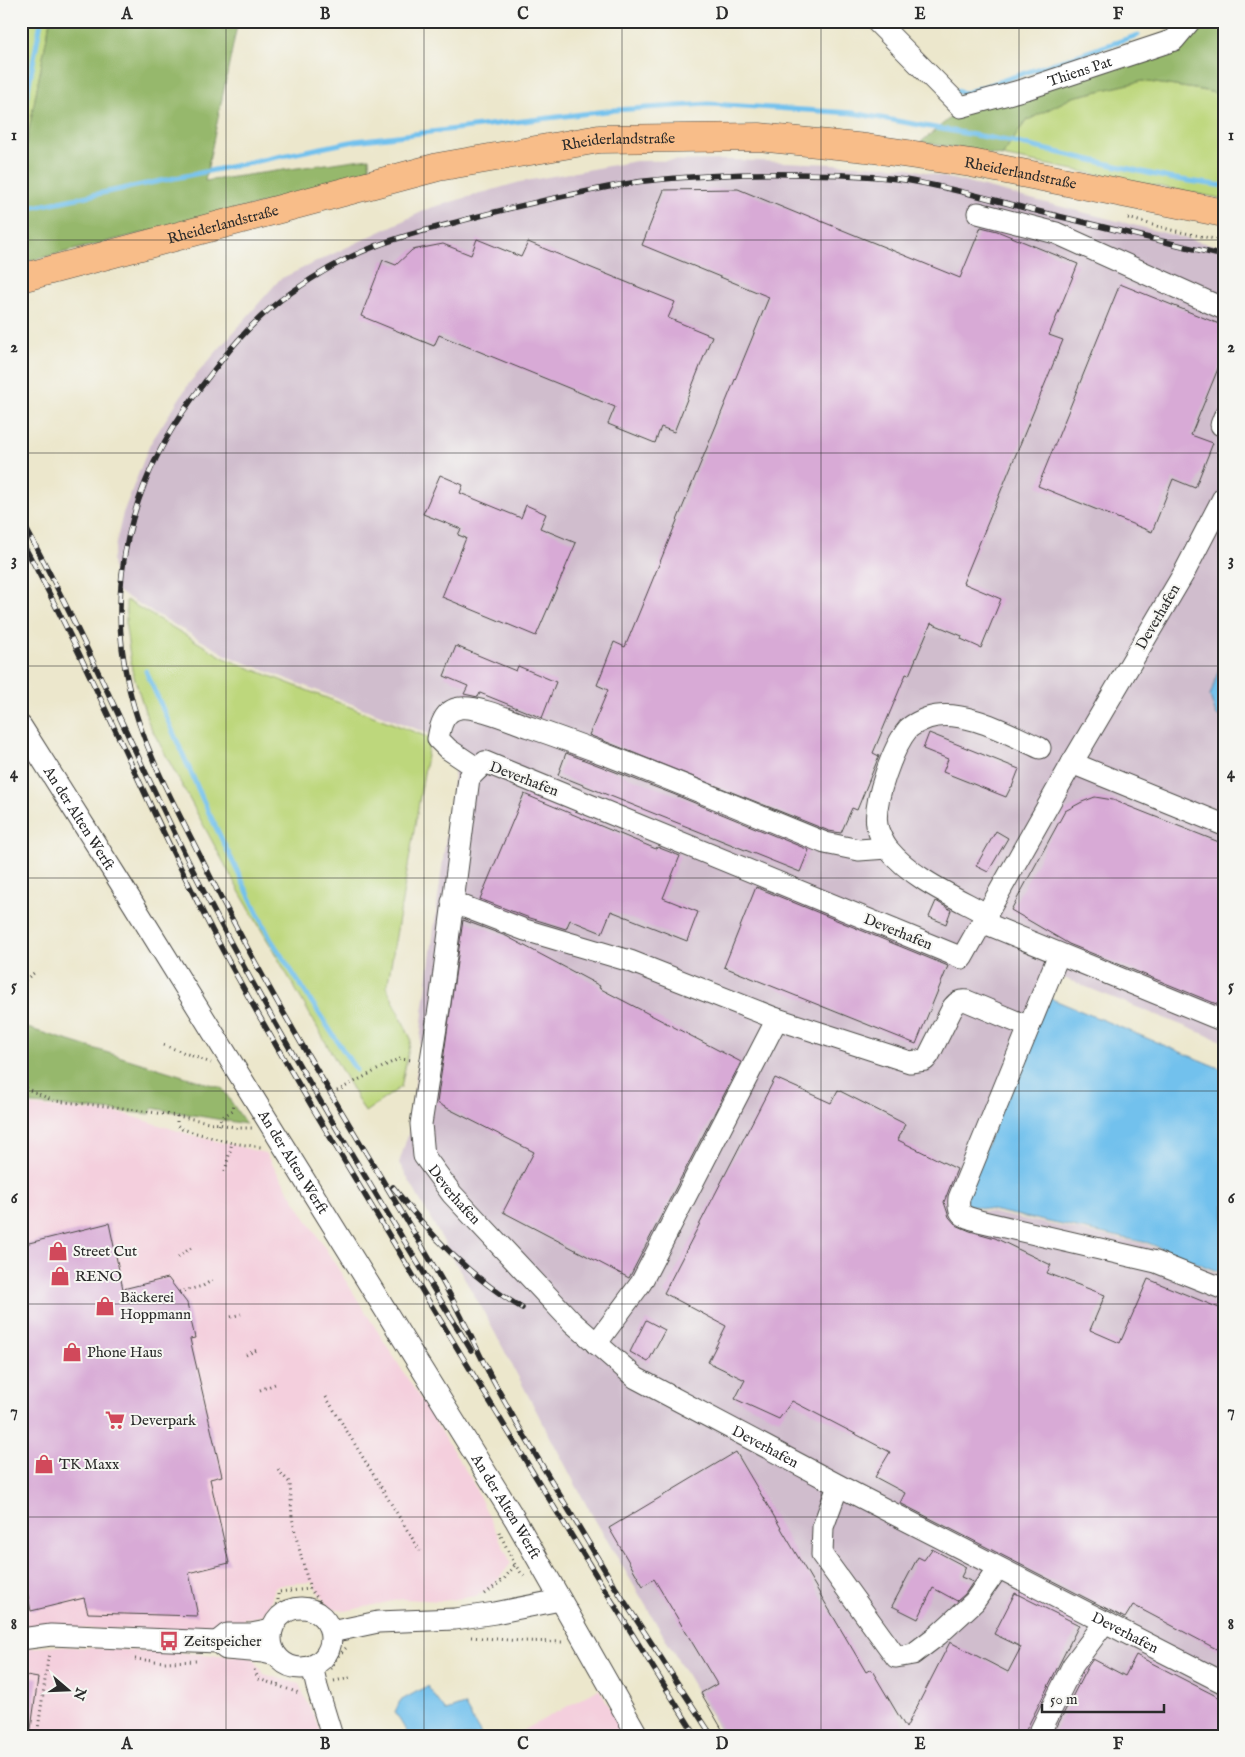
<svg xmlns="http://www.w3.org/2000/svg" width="1245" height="1757" font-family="'IM FELL English',serif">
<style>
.built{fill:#f4cfdd}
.industrial{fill:#d0bdcd}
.green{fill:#bdd77c;stroke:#748154}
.forest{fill:#96b86c;stroke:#60724c}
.water{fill:#72c1ed;stroke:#4e768c}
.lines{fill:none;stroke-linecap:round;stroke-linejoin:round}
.stream{stroke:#72c1ed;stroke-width:5}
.building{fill:#d8aad6}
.minor-casing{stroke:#484743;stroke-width:23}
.major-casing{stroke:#484743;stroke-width:29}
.path{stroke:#484743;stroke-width:3;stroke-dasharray:1 4;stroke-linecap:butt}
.minor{stroke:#fff;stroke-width:21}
.major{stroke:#f8bd89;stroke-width:28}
.rail-casing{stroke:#2b2b2b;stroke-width:5.5}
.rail{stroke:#f6f6f2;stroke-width:4;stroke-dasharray:11;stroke-linecap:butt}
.grid{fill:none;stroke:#2b2b2b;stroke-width:1;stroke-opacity:0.55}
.labels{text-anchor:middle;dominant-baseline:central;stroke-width:4;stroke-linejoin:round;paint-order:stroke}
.street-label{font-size:15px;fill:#2b2b2b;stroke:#f6f6f2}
.poi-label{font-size:15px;fill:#2b2b2b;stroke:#f6f6f2;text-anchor:start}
.neatline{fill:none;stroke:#2b2b2b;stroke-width:2}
.grid-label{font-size:16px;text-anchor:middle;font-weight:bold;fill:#2b2b2b}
</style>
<rect width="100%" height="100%" fill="#f6f6f2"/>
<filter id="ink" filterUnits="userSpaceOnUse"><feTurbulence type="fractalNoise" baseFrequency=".02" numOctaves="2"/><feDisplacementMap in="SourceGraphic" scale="10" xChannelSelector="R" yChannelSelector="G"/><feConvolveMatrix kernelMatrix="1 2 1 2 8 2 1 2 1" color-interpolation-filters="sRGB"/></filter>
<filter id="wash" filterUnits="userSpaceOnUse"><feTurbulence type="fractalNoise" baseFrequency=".0096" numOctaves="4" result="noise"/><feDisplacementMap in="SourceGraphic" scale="20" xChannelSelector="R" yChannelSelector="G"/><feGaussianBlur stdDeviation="1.12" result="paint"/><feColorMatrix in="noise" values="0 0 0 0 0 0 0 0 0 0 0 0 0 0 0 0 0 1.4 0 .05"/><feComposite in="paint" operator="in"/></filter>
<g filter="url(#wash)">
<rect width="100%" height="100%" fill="#ece7cc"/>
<path class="built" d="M21,1105L125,1114L191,1135L265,1153L471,1479L511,1563L493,1586L476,1596L443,1601L403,1599L345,1611L333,1609L327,1606L312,1582L286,1584L275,1587L270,1604L263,1615L253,1618H244L243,1632L52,1628L21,1629Z
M58,1646L253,1657L264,1674L299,1684L323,1736H21V1648Z
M599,1689L627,1736H513Z"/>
<path class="industrial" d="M733,160L905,167L1224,248V1042L1051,973L960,1206L1146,1244L1224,1276V1736H723L588,1508L487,1318L399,1163L411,1125L423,1013L458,745L228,656L115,590L112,560L123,513L150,444L190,382L280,279L430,208L520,182L636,161Z"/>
<path class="green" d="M21,21H50L21,171Z
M1209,21H1224V37Z
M1142,81L1201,90L1224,95V199L1002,156L1026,121L1073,97Z
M126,600L226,659L430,738L387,988L411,1039L401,1087L365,1112L304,1004L239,891L149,724L132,670L126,628Z"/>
<path class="forest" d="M50,21H238L205,181L369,158L370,177L21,263V171Z
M1197,21H1209L1224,37V95L1201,90L1142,81L1073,97L1026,121L1002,156L921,142L956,113Z
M21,1026L222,1088L246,1124L152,1108L150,1114L21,1103Z"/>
<path class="water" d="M1224,653V718L1216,715L1210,696Z
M1047,997L1224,1070V1274L1148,1243L963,1204Z
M427,1686L446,1711L464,1705L482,1736H409L395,1712L400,1701Z"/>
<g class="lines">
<path class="stream" d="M956,91L965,93L1138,35
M21,127L41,21
M21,204L29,208L355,141L615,110L708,104L853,113L1013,142L1169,178L1224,186
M146,671L207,809L270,938L356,1070"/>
</g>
<g id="blocks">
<path class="building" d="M738,189L801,215V213L960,278L981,227L997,231L1078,264L1049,335L1063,340L963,583L1001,599L981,648L961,639L962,636L931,623L909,675L906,674L873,753L879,756L857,810L852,808L841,833L829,831L589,735L608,690L597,685L614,642L625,647L769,297L642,245L664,190Z
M477,239L521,257L528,242L675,302L668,318L712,336L674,432L661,427L655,443L608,424L615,407L439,335L434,346L361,316L383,260L396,265L412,250L443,244L471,255Z
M1120,284L1224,326V354L1191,435L1213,443L1195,488L1173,479L1152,532L1038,486Z
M440,475L463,485L460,493L521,518L526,505L546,514L540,528L576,543L536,636L442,597L466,538L458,535L461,529L423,514Z
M456,646L516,671L518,666L556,682L542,718L480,693L478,697L464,694L468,686L444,676Z
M929,733L1019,769L1012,787H1011L1006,797L943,772L948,759L923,749Z
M566,753L673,794L809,850L800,872L558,775Z
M524,794L656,849L657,847L680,856L663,898L698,912L687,941L611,911L602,933L570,920L566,929L527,917L480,899Z
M1095,797L1113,800L1224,844V1007L1069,944L1011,910L1065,811L1082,802Z
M996,831L1008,838L988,872L976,866Z
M756,887L948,966L916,1044L724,967Z
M936,901L951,910L946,924L929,917Z
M463,920L506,936L600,986L599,988L741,1062L629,1278L503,1212L534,1152L437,1103Z
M775,1078L831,1103L838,1090L905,1124L898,1140L957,1169L944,1202L949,1217L956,1225L970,1231L995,1238L1051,1265L1047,1273L1105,1295L1090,1330L1120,1343L1148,1279L1224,1310V1653L1133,1605L1125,1618L900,1503L905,1493L875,1477L890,1452L792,1401L779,1419L735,1399L745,1380L708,1362L726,1326L664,1293Z
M109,1223L123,1289L168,1278L187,1303L195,1338L190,1339L222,1476L210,1479L229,1563L189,1573L198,1616L88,1613L84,1598L31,1611L21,1562V1245Z
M646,1320L665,1330L648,1362L630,1352Z
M736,1452L866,1672L871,1669L906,1728L950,1642L1008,1672L1021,1647L994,1634L1015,1593L1079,1625L1023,1736H726L701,1693L717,1684L654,1579L643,1586L609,1528Z
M932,1549L966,1567L961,1577L973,1582L965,1594L957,1601L933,1588L918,1619L892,1606L918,1557L924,1560Z
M1136,1655L1224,1700V1736H1052L1088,1666L1093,1659L1125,1676Z
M21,1675L38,1678L30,1736H21Z"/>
</g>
</g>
<g filter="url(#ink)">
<use href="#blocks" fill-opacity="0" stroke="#484743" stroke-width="1"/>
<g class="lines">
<defs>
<g id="minor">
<path id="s1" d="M876,21L961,107L1026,89L1174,40L1190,21"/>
<path d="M978,213L1056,233L1224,309"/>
<path d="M1221,425L1224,417"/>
<path id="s2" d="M1224,496L1184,573L1072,763L962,958L485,762L469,778L440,1002L421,1124L424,1156L452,1194L572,1322L636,1378L855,1494L1224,1683"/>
<path id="s3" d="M21,726L116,876L516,1521L638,1736"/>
<path d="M1072,763L1224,825"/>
<path d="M478,769L448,749L438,739C440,726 444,710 460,708C477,705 512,721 529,727C629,761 727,803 825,843L859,850L887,848"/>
<path d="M452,902L525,930L630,961L777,1019L910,1062L925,1060L929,1055L953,1007C957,1002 960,1000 967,1001L1029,1027L1059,954"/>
<path d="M986,914C953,896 913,879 888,849C884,844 878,832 877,825C873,802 893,747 908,729C912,725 922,720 928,718C962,707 1009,734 1040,748"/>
<path d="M982,922L1224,1021"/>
<path d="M1029,1027L959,1198C957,1216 964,1216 979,1221L1156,1262L1224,1289"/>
<path d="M596,1344L641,1283L777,1019"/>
<path d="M838,1486L823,1527L822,1555L896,1657L913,1654L938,1635L974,1602L998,1568"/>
<circle cx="301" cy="1638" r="30"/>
<path d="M331,1632L378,1622L455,1619L495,1613L560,1600"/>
<path d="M21,1639L51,1635L217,1642L226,1649L263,1652L276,1655"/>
<path d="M217,1642L227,1634H251L272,1630"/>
<path d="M312,1666L317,1687L332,1736"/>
<path d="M1038,1736L1073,1665L1105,1622"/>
</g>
<g id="major">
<path id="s4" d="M21,278L438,167L599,139L759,137L866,148L971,163L1224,213"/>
</g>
</defs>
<use href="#minor" class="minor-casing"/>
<use href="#major" class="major-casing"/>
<path class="path" d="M1128,218L1171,230L1224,241
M21,983L34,973
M164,1045L211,1063
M21,1086L54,1101L116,1107L177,1116L240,1128H253
M337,1091L398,1059L413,1060
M177,1116V1125L182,1129L232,1143L261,1147
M219,1125L221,1118L233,1110L234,1103
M225,1171L232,1143
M178,1257L191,1248
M179,1292L203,1286L214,1279
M231,1317L241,1314
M246,1355L259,1349
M260,1390L275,1384
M326,1397L420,1551
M278,1470L290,1483L292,1517L296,1537L310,1589L326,1609L332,1612
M499,1532L515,1565L525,1578
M485,1594L504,1579L515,1565
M271,1613L278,1602V1592L310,1589
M471,1637L521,1641L562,1642
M135,1659L164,1662L199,1661
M331,1669L337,1657L346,1648
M254,1670L259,1679L299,1693
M334,1681L350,1678
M37,1736L49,1652"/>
<use href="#minor" class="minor"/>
<use href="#major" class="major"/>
<defs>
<path id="rail" d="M21,519C97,658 156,806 232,945C306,1082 389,1216 471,1350
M21,540C94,673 150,815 222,949C282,1060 349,1168 414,1277C507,1430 600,1584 696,1736
M393,1187C430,1235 470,1277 522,1308
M516,1422L615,1587L712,1736
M519,1427C508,1407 496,1387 486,1367C471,1337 457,1306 440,1277C362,1143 278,1013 209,874C180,814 144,754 129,688C105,585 130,484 192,399C221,360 251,319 292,292C316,275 343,259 371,248C402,235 436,228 468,219C509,208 548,199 589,191C608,187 626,183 645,181C694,176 742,173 792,174C829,174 867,175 905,180C949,187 993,200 1037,211C1099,226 1161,241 1224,256"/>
</defs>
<use href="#rail" class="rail-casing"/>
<use href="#rail" class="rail"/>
</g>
</g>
<path class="grid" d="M226,21V1736M424,21V1736M622,21V1736M821,21V1736M1019,21V1736M21,240H1224M21,453H1224M21,666H1224M21,878H1224M21,1091H1224M21,1304H1224M21,1517H1224"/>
<defs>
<symbol id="shop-bare" viewBox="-9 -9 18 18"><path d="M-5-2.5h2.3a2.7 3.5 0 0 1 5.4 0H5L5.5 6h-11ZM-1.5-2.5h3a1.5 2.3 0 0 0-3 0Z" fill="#d1495b" stroke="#f6f6f2" stroke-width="2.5" paint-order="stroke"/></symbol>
<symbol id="supermarket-bare" viewBox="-9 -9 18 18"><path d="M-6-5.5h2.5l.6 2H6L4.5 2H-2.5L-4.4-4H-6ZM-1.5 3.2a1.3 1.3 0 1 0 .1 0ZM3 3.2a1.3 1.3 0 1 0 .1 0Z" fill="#d1495b" stroke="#f6f6f2" stroke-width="2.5" paint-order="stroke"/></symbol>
<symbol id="bus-bare" viewBox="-9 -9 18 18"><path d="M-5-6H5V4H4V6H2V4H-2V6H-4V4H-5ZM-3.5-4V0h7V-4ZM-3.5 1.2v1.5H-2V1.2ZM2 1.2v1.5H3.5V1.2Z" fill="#d1495b" stroke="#f6f6f2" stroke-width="2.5" paint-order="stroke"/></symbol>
</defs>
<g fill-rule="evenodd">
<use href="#shop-bare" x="44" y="1237" width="28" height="28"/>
<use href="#shop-bare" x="46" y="1262" width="28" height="28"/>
<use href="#shop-bare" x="91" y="1292" width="28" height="28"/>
<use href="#shop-bare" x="58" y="1338" width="28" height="28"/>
<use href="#supermarket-bare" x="101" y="1406" width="28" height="28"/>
<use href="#shop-bare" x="30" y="1450" width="28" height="28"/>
<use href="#bus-bare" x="155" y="1627" width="28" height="28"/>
</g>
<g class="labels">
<g class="street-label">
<text stroke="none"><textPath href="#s1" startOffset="245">Thiens Pat</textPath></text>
<text stroke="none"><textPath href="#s4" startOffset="614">Rheiderlandstraße</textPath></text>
<text stroke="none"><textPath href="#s4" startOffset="1019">Rheiderlandstraße</textPath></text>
<text stroke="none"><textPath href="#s4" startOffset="209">Rheiderlandstraße</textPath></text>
<text transform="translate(1158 617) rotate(-60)">Deverhafen</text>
<text transform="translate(524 779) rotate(21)">Deverhafen</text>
<text stroke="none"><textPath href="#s3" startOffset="109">An der Alten Werft</textPath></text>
<text transform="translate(898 932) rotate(22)">Deverhafen</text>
<text stroke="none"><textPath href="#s3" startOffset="514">An der Alten Werft</textPath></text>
<text stroke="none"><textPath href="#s2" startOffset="1500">Deverhafen</textPath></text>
<text stroke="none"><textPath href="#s2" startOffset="1905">Deverhafen</textPath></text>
<text stroke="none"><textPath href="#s3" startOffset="919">An der Alten Werft</textPath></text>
<text stroke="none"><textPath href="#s2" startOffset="2310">Deverhafen</textPath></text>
</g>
<g class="poi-label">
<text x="73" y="1251">Street Cut</text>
<text x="75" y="1276">RENO</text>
<text x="120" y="1297">Bäckerei<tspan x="120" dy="17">Hoppmann</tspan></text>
<text x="87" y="1352">Phone Haus</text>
<text x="130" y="1420">Deverpark</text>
<text x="59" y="1464">TK Maxx</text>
<text x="184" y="1641">Zeitspeicher</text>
</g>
</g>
<rect width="1245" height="1757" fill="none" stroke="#f6f6f2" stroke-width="55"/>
<g transform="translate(68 1690) rotate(109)" stroke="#f6f6f2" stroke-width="4" paint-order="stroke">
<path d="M0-4L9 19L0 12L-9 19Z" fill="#2b2b2b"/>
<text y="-8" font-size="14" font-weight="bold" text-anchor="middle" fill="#2b2b2b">N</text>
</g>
<path d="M1042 1704v8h122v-8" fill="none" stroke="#2b2b2b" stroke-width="2.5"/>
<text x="1050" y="1704" font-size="15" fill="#2b2b2b" stroke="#f6f6f2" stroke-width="4" paint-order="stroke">50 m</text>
<rect x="28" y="28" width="1190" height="1702" class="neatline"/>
<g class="grid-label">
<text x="127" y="19">A</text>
<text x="325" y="19">B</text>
<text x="523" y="19">C</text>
<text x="722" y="19">D</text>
<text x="920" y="19">E</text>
<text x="1118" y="19">F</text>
<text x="14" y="140">1</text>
<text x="1231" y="140">1</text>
<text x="14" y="352">2</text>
<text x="1231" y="352">2</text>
<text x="14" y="565">3</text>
<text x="1231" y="565">3</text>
<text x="14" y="778">4</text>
<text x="1231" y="778">4</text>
<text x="14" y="991">5</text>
<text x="1231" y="991">5</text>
<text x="14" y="1203">6</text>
<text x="1231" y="1203">6</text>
<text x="14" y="1416">7</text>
<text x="1231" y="1416">7</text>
<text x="14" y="1629">8</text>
<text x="1231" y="1629">8</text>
<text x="127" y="1749">A</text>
<text x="325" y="1749">B</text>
<text x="523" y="1749">C</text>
<text x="722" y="1749">D</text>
<text x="920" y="1749">E</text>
<text x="1118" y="1749">F</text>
</g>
</svg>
